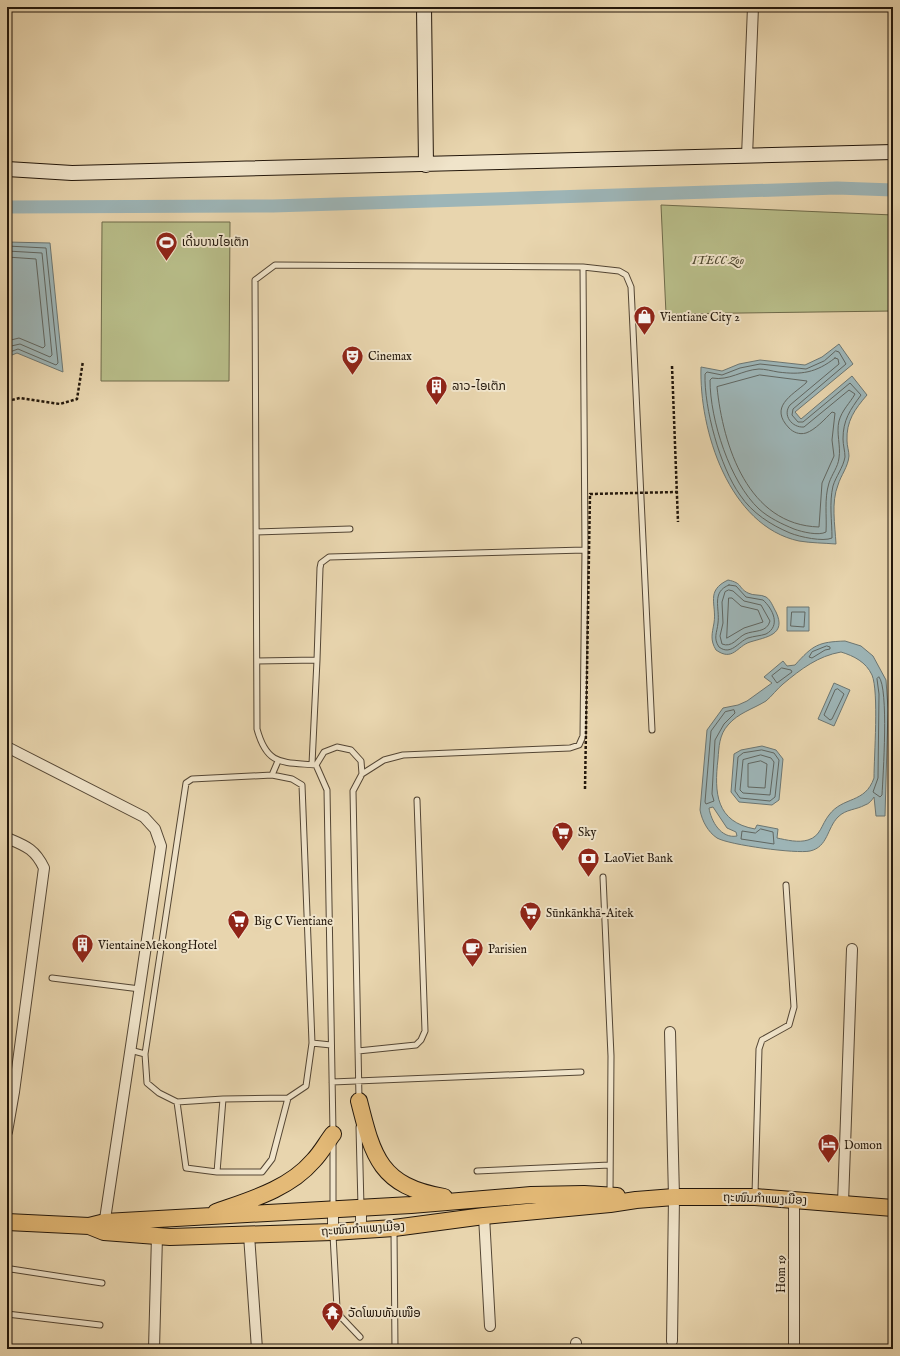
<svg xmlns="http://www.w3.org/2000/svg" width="900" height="1356" font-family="'IM FELL English','Noto Sans Lao',serif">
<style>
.green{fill:#b8bd89;stroke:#6e6a4a}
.water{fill:#9db5b7;stroke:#6c7672;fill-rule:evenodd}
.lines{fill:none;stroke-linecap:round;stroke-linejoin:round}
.shore{stroke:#606661;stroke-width:1}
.canal{stroke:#9db5b7;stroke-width:13}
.lane-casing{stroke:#544634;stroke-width:7}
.street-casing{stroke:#544634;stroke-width:12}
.secondary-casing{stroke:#23170b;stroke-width:16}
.primary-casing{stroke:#23170b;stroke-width:18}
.path{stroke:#23170b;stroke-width:2.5;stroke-dasharray:3 2;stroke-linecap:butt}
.lane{stroke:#f0e4ca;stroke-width:5}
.street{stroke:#f0e4ca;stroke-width:10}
.secondary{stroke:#f0e4ca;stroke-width:14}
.primary{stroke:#e4ba77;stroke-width:16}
.path-bridge{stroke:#23170b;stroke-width:2.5;stroke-dasharray:3 2;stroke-linecap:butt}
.labels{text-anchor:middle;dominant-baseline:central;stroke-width:4;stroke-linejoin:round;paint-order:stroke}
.poi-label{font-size:12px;fill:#23170b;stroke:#f0e4ca;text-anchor:start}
.park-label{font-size:12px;font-style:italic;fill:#504931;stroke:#f0e4ca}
.street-label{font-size:12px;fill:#23170b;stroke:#f0e4ca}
</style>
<rect width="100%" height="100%" fill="#e8d5ae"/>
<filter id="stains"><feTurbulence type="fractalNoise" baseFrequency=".005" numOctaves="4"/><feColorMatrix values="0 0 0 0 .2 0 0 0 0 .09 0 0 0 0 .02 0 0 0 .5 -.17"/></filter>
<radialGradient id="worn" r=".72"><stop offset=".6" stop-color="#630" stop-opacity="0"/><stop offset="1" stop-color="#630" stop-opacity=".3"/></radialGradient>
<path class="green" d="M661,205L893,215V311L666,314Z
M102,222H230L229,381H101Z"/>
<path class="water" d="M7,242L50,243L63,372L17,353L7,357Z
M839,344L853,364L795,412L801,419L852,376L867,395C855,409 846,421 847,441C847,446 849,451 849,456C848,467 841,475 838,485C831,502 835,525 836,544C824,543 811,543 799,541C729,526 699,430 701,367L722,371L739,364L760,360L805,365L822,357Z
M728,580C743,583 738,588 748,593C753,596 761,594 766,597C771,600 773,607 776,612C787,635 766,637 750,642C737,646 733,662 716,650C710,640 712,634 714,623C717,604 705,591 728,580Z
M787,607H809V631H787Z
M845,641L861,646L873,656L886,680L888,709L885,816H876L874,797C872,800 869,804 865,805C856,810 846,809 838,817C827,828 828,847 810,851C797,854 729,845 717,838C708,832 702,821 700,810L707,730L723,708L738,705L747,701L772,683L764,677L783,661L787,666L795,665C813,645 818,642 845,641ZM841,652C854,656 866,662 872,675C879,692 874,756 874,778C865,804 843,796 829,815C821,825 821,836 808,840C798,843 787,840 777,838L778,829L757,825L755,829C716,822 714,793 718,759C719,747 719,735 728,725C738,713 753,709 766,701C772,696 777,689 783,684C801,669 818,656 841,652ZM713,807L727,828L736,832L737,836C721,839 711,821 709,808Z
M834,683L850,690L834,726L818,719Z
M762,746L776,750L783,759L779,800L772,805L739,802L731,792L734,754L741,750Z"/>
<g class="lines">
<path class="shore" d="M7,246L46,248L58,363L56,365L18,349L7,353
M7,251L42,253L52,355L50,357L20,344L7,347
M7,257L36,259L45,346L43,348L19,338L7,341
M836,351L839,352L846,364L793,409L792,415L798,422H803L850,383L861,395C850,410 843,420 843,439C843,445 845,451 845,457C843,468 836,476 833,486C829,503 832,521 832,538C823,542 800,537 790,533C771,525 752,513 740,495C720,467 704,408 705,374L707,372L722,375L740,368L760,364L806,369L824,361Z
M835,358L838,359L839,364L790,405C782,415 792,428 804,427L849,390L855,394C850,403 842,410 839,421C836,433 841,446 839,458C838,467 832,474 829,483C824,499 827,516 826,532C819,536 802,532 794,529C782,524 769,518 759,509C730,482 710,420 710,380L712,378C729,381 742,370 759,369C765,369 772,371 778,372C801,375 816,373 835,358Z
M760,375L807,381L806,383C791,396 769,407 789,428C793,432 799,435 806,433C815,430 825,419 832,412L835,413L832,440L834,456L822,483L819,527C748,525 723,446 717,387Z
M729,585L736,586L746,597L763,600C773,609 781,626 766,634C760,636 754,636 748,638C738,642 731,656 719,647C713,638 717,633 718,623C720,608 711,592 729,585Z
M729,590L733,591L744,601L761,605L770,621C767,633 754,630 745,634C737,638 732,648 722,644L720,636L723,623L722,602L725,592Z
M729,598H732L741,606L758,610L763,622L744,628L727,638Z
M792,612H805L804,627L791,626Z
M827,646L830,647V649L825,650L812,658L809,657L812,652Z
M782,668L791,670L792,672L777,683L772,676Z
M879,677C889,688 883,776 882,795L880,797L873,792L878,778L879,694L877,679Z
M838,689L844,694L832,719L830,720L824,715L835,690Z
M734,710L735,713L724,724L715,740L712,794L714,801L706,804L705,802L711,731L725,712Z
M762,750L774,753L779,760L775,797L770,801L740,798L735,791L738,757L743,753Z
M761,755L771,758L774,762L770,795L743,793L740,790L743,760Z
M761,761L767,764L765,788L748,787V764Z
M761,829L773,832L774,844L741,839L742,831L755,833Z"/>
<path class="canal" d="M7,207L273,206L837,188L893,190"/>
<defs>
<path id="lane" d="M583,267L619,271L626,275L631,287L652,730
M256,532L350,529
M257,661L317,660L320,568L321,563L329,557L585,550
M312,764L317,660
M316,765C282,762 267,766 257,729L255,280L275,265L583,267L585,550L583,736L579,745L570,748L403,755L384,760L362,774L353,791L359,1099
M316,765L327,790L333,1132
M316,765L324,752L337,747L351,750L361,761L362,774
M272,775L292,779L302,785L312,1043L306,1086L288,1098L223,1099L177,1102L159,1093L147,1083L145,1054L186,783L192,779Z
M272,775L278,761
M603,877L611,1056L610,1193
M52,978L140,989
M312,1043L331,1045
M130,1050L145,1054
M358,1051L416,1045L421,1040L425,1031L417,800
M332,1082L581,1072
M177,1102L186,1168L217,1172H262L272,1159L288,1098
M359,1127L361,1207
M333,1142V1206
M477,1171L610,1165
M217,1172L223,1099
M755,1194L759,1049L762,1040L789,1025L794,1007L786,885
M394,1230L395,1349
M333,1235L337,1308L341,1317L360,1337
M11,1269L102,1283
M7,1314L100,1325"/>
<path id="street" d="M747,156L753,7
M7,747L144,817L155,829L161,846L104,1226
M7,838C26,846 35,849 44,868L14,1092L7,1132
M670,1032L674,1197L672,1341
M794,1200V1349
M843,1203L852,949
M361,1208V1230
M333,1209V1232
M484,1216L490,1326
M249,1235L257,1349
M154,1349L157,1236
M576,1349V1343"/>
<path id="secondary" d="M424,7L426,165
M7,169L72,173L893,152"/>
<path id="primary" d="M359,1101C373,1157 380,1186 444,1197
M216,1212C250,1200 289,1189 313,1161C321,1153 326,1143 333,1134
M7,1222L89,1226L105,1222L411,1205L531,1195L584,1194L617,1196
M89,1226L104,1232L170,1237L333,1232L394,1228L484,1216L610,1204L636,1200L674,1197H755L893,1208"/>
</defs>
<use href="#lane" class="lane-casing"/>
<use href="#street" class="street-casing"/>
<use href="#secondary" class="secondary-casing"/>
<use href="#primary" class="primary-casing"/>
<path class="path" d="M672,366L678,522
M7,401L20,398L60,404L77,399L83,361"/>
<use href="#lane" class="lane"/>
<use href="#street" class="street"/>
<use href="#secondary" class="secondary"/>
<use href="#primary" class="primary"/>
<path class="path-bridge" d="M585,789L590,494L677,492"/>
</g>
<defs>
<symbol id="stadium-pin" viewBox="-11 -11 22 30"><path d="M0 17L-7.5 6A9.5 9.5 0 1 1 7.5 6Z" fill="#8f2418" stroke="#f0e4ca"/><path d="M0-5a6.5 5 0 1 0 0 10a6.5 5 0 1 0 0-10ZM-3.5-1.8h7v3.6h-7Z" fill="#fff"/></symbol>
<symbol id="shop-pin" viewBox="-11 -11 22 30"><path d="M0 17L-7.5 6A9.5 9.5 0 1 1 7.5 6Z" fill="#8f2418" stroke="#f0e4ca"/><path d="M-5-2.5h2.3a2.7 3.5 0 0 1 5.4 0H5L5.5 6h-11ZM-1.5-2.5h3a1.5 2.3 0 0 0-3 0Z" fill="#fff"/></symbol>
<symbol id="theatre-pin" viewBox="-11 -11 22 30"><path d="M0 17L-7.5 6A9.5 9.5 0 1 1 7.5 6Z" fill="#8f2418" stroke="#f0e4ca"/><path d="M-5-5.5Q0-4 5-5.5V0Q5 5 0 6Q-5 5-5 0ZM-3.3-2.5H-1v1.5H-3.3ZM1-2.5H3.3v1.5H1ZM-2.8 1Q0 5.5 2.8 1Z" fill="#fff"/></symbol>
<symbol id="building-pin" viewBox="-11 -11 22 30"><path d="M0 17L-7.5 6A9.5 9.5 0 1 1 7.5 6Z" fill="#8f2418" stroke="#f0e4ca"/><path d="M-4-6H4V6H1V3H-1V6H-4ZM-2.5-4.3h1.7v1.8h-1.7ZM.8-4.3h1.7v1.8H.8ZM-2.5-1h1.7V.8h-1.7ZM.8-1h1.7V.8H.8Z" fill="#fff"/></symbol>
<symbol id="supermarket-pin" viewBox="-11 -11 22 30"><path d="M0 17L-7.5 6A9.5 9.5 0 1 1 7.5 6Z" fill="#8f2418" stroke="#f0e4ca"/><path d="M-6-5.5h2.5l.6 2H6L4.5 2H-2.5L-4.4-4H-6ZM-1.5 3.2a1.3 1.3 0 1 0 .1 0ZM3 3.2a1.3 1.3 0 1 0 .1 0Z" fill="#fff"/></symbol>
<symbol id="bank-pin" viewBox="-11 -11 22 30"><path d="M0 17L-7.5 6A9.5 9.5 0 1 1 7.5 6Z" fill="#8f2418" stroke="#f0e4ca"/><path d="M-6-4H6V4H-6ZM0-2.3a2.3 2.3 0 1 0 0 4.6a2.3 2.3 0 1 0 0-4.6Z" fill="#fff"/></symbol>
<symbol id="cafe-pin" viewBox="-11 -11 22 30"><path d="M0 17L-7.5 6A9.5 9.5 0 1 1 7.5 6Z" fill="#8f2418" stroke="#f0e4ca"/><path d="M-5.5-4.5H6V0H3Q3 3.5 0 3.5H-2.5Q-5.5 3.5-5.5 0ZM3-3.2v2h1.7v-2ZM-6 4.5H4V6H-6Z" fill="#fff"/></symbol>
<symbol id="hotel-pin" viewBox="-11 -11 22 30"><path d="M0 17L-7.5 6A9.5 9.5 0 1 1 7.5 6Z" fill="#8f2418" stroke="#f0e4ca"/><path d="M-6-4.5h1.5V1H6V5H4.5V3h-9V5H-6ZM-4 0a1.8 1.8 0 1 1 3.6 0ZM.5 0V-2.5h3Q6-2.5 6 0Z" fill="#fff"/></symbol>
<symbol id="temple-pin" viewBox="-11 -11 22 30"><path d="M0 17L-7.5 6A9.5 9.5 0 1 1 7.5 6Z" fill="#8f2418" stroke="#f0e4ca"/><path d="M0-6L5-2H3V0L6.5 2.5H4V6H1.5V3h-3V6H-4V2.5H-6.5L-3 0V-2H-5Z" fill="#fff"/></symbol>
</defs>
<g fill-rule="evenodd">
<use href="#stadium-pin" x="154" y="230" width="25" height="34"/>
<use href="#shop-pin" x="632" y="304" width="25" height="34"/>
<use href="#theatre-pin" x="340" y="344" width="25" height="34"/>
<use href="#building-pin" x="424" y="374" width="25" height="34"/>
<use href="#supermarket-pin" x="550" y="820" width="25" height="34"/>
<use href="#bank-pin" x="576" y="846" width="25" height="34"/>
<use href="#supermarket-pin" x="518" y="900" width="25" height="34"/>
<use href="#supermarket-pin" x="226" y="908" width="25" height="34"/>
<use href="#building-pin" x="70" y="932" width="25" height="34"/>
<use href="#cafe-pin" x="460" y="936" width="25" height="34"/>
<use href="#hotel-pin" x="816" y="1132" width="25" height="34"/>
<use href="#temple-pin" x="320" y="1300" width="25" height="34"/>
</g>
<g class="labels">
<g class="poi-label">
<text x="182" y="242">ເດີ່ນບານໄອເຕັກ</text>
<text x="660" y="317">Vientiane City 2</text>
<text x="368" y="356">Cinemax</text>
<text x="452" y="386">ລາວ-ໄອເຕັກ</text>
<text x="578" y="832">Sky</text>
<text x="604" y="858">LaoViet Bank</text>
<text x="546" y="913">Sūnkānkhā-Aitek</text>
<text x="254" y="921">Big C Vientiane</text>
<text x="98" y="945">VientaineMekongHotel</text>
<text x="488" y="949">Parisien</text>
<text x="844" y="1145">Domon</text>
<text x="348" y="1313">ວັດໂພນທັນເໜືອ</text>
</g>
<g class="park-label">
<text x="718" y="260">ITECC Zoo</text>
</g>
<g class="street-label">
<text transform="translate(765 1199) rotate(2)">ຖະໜົນກຳແພງເມືອງ</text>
<text transform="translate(363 1229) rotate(-4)">ຖະໜົນກຳແພງເມືອງ</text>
<text transform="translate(781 1274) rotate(-90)">Hom 19</text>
</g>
</g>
<rect width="900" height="1356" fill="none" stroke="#e8d5ae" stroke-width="24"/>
<rect x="8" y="8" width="884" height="1340" fill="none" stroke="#23170b" stroke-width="2"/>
<rect x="12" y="12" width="876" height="1332" fill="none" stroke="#23170b"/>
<rect width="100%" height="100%" filter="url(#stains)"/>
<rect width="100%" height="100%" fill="url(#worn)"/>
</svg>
